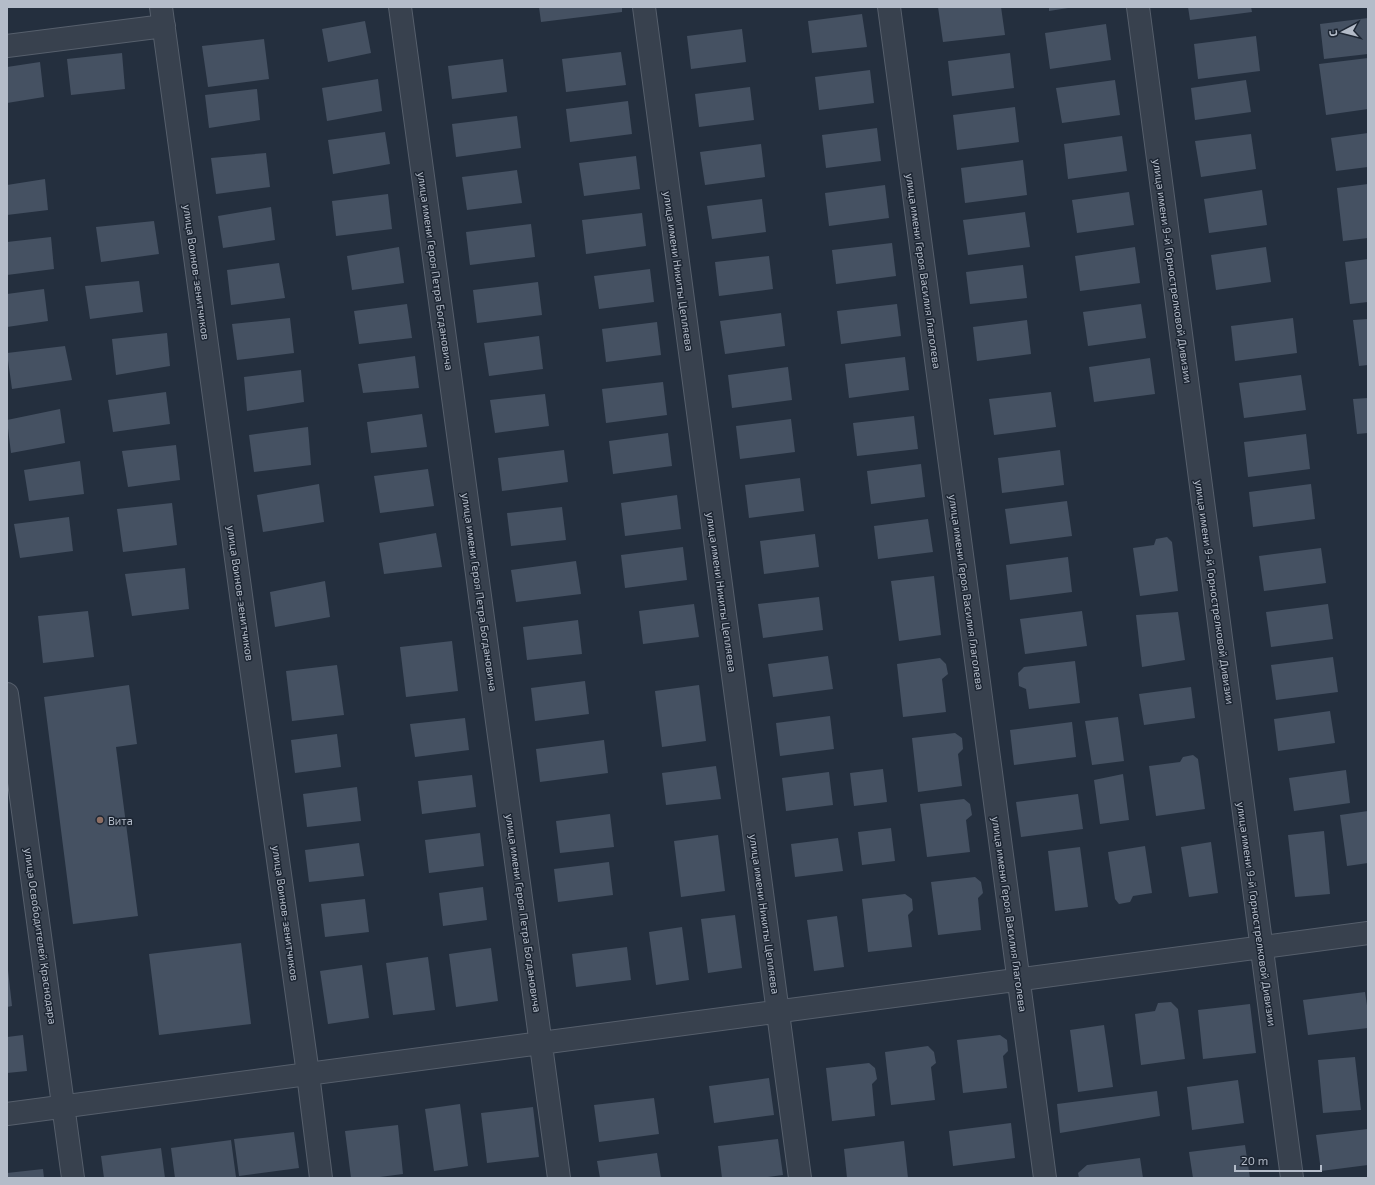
<svg xmlns="http://www.w3.org/2000/svg" width="1375" height="1185" font-family="'Exo 2',sans-serif">
<style>
.building{fill:#455162}
.lines{fill:none;stroke-linecap:round;stroke-linejoin:round}
.minor-casing{stroke:#565f6c;stroke-width:24}
.minor{stroke:#38414e;stroke-width:22}
.education-dot{fill:#8d6e63;stroke:#1d2633;stroke-width:1.5}
.labels{text-anchor:middle;dominant-baseline:central;stroke-width:3;stroke-linejoin:round;paint-order:stroke}
.street-label{font-size:11px;fill:#b4bcc9;stroke:#1d2633}
.poi-label{font-size:11px;fill:#b4bcc9;stroke:#1d2633;text-anchor:start}
</style>
<rect width="100%" height="100%" fill="#242f3e"/>
<path class="building" d="M539,7H622V12L541,22Z
M938,7H1001L1005,35L943,42Z
M1049,7H1067L1068,8L1049,11Z
M1188,7H1251L1252,12L1190,20Z
M862,14L867,47L812,53L808,21Z
M1368,18V54L1324,59L1320,24Z
M365,21L371,53L328,62L322,29Z
M1106,24L1111,60L1050,69L1045,33Z
M742,29L746,62L691,69L687,36Z
M1256,36L1260,71L1198,79L1194,44Z
M264,39L269,79L208,87L202,46Z
M621,52L626,85L566,92L562,59Z
M122,53L125,89L71,95L67,59Z
M1010,53L1014,88L952,96L948,61Z
M1368,58V109L1326,115L1319,64Z
M503,59L507,92L452,99L448,66Z
M40,62L44,97L7,103V67Z
M870,70L874,103L819,110L815,77Z
M378,79L382,111L327,121L322,88Z
M1115,80L1120,115L1062,123L1056,88Z
M1246,80L1251,112L1195,120L1191,88Z
M750,87L754,120L699,127L695,94Z
M257,89L260,120L209,128L205,95Z
M628,101L632,134L570,142L566,109Z
M1015,107L1019,142L957,150L953,115Z
M517,116L521,148L456,157L452,124Z
M877,128L881,161L826,168L822,135Z
M385,132L390,164L333,174L328,140Z
M1368,133V167L1336,171L1331,138Z
M1251,134L1256,169L1201,177L1195,141Z
M1122,136L1127,171L1068,179L1064,144Z
M761,144L765,177L705,185L700,152Z
M266,153L270,187L216,194L211,158Z
M636,156L640,189L584,196L579,163Z
M1023,160L1027,195L965,203L961,168Z
M517,170L522,203L467,210L462,177Z
M45,179L48,210L7,215V185Z
M1368,184V238L1343,241L1337,188Z
M885,185L889,218L829,226L825,193Z
M1262,190L1267,225L1209,233L1204,199Z
M1129,192L1134,225L1077,233L1072,200Z
M388,194L392,229L336,236L332,201Z
M762,199L766,232L712,239L707,206Z
M271,207L275,240L223,248L218,216Z
M1025,212L1030,247L968,255L963,220Z
M642,213L646,246L586,254L582,220Z
M154,221L159,254L101,262L96,227Z
M531,224L535,257L470,265L466,232Z
M51,237L54,269L7,275V242Z
M892,243L896,276L836,284L832,250Z
M399,247L404,283L352,290L347,256Z
M1135,247L1140,283L1080,291L1075,256Z
M1266,247L1271,282L1216,290L1211,255Z
M769,256L773,289L719,296L715,262Z
M1368,259V302L1350,304L1345,262Z
M279,263L285,298L231,305L227,270Z
M1023,265L1027,298L970,304L966,272Z
M650,269L654,302L599,309L594,276Z
M139,281L143,312L90,319L85,286Z
M538,282L542,315L477,323L473,290Z
M44,289L48,321L7,327V294Z
M407,304L412,338L359,344L354,311Z
M897,304L901,336L841,344L837,311Z
M1141,304L1146,338L1088,346L1083,312Z
M781,313L785,346L725,354L720,321Z
M290,318L294,353L237,360L232,324Z
M1293,318L1297,353L1235,361L1231,326Z
M1368,319V365L1359,366L1353,320Z
M1027,320L1031,354L977,361L973,327Z
M657,322L661,355L606,362L602,329Z
M167,333L170,366L116,375L112,339Z
M539,336L543,369L489,376L484,343Z
M65,346L72,380L12,389L7,353Z
M415,356L419,388L363,393L358,364Z
M905,357L909,390L849,398L845,364Z
M1150,358L1155,394L1094,402L1089,367Z
M788,367L792,400L732,408L728,375Z
M301,370L304,402L247,411L244,377Z
M1301,375L1306,410L1244,418L1239,383Z
M663,382L667,415L606,423L602,389Z
M166,392L170,424L113,432L108,400Z
M1051,392L1056,427L994,435L989,399Z
M545,394L549,426L495,433L490,400Z
M1368,398V433L1357,434L1353,399Z
M60,409L65,443L11,453L7,420Z
M422,414L427,447L371,453L367,422Z
M914,416L918,449L857,456L853,423Z
M791,419L795,452L740,459L736,426Z
M308,427L311,465L254,472L249,435Z
M668,433L672,466L613,474L609,441Z
M1306,434L1310,469L1248,477L1244,442Z
M176,445L180,480L128,487L122,451Z
M564,450L568,482L502,491L498,458Z
M1060,450L1064,485L1002,493L998,458Z
M80,461L84,494L29,501L24,470Z
M921,464L925,497L871,504L867,471Z
M428,469L434,506L380,513L374,476Z
M800,478L804,511L749,518L745,485Z
M319,484L324,522L263,532L257,495Z
M1311,484L1315,519L1253,527L1249,492Z
M677,495L681,529L625,536L621,503Z
M1067,501L1072,536L1010,544L1005,509Z
M172,503L177,545L123,552L117,509Z
M562,507L566,540L511,546L507,513Z
M69,517L73,551L20,558L14,524Z
M928,519L933,552L878,559L874,526Z
M436,533L442,567L384,574L379,543Z
M815,534L819,567L764,574L760,541Z
M1167,537L1172,542L1178,591L1140,596L1133,548L1154,545L1156,539Z
M683,547L687,580L625,588L621,555Z
M1321,548L1326,583L1264,591L1259,556Z
M1068,557L1072,592L1010,600L1006,565Z
M576,561L581,594L516,602L511,570Z
M185,568L189,609L132,616L125,574Z
M934,576L941,635L899,641L891,581Z
M325,581L330,617L275,627L270,592Z
M819,597L823,630L763,638L758,604Z
M694,604L699,637L643,644L639,611Z
M1328,604L1333,639L1271,647L1266,612Z
M88,611L94,657L43,663L38,616Z
M1082,611L1087,646L1025,654L1020,619Z
M1178,612L1185,660L1142,667L1136,615Z
M578,620L582,654L527,660L523,627Z
M452,641L458,691L406,697L400,647Z
M828,656L833,689L773,697L768,664Z
M1333,657L1338,692L1276,700L1271,665Z
M940,658L946,664L948,674L942,679L946,712L903,717L897,664Z
M1075,661L1080,703L1029,709L1026,689L1019,686L1018,673L1024,667Z
M337,665L344,715L292,721L286,671Z
M585,681L589,714L535,721L531,688Z
M129,685L137,744L116,747L138,916L73,924L44,697Z
M699,685L706,741L662,747L655,691Z
M1191,687L1195,718L1144,725L1139,694Z
M1330,711L1335,743L1278,751L1274,719Z
M830,716L834,749L780,756L776,723Z
M1118,717L1124,761L1092,765L1085,721Z
M465,718L469,750L415,757L410,724Z
M1072,722L1076,757L1014,765L1010,730Z
M955,733L962,738L963,749L958,754L962,786L918,792L912,738Z
M337,734L341,767L295,773L291,740Z
M604,740L608,773L540,782L536,749Z
M1193,755L1198,759L1205,809L1156,816L1149,766L1180,762L1183,757Z
M716,766L721,799L666,805L662,773Z
M883,769L887,802L854,806L850,773Z
M1346,770L1350,803L1294,811L1289,778Z
M829,772L833,805L786,811L782,778Z
M1123,774L1129,820L1100,824L1094,780Z
M472,775L476,807L422,814L418,781Z
M357,787L361,821L307,827L303,794Z
M1078,794L1083,829L1021,837L1016,802Z
M964,799L970,804L972,815L966,820L970,852L927,857L920,804Z
M1368,811V863L1347,866L1340,815Z
M610,814L614,847L560,853L556,821Z
M891,828L895,861L862,865L858,832Z
M1324,831L1330,894L1295,897L1288,835Z
M480,833L484,866L429,873L425,840Z
M718,835L725,891L681,897L674,841Z
M838,838L843,871L795,877L791,844Z
M1211,842L1218,893L1189,897L1181,847Z
M359,843L364,876L309,882L305,850Z
M1145,846L1152,893L1133,896L1130,902L1119,904L1115,899L1108,852Z
M1080,847L1088,907L1055,911L1048,851Z
M609,862L613,895L558,902L554,869Z
M975,877L981,882L983,893L978,898L981,930L938,935L931,882Z
M483,887L487,920L443,926L439,893Z
M905,894L912,899L913,910L908,915L912,947L868,952L862,899Z
M365,899L369,932L325,937L321,904Z
M735,915L742,968L708,973L701,919Z
M837,916L844,967L814,971L807,920Z
M682,927L689,980L656,985L649,932Z
M241,943L251,1024L159,1035L149,954Z
M627,947L631,980L576,987L572,954Z
M491,948L498,1001L456,1007L449,954Z
M428,957L435,1010L393,1015L386,963Z
M362,965L369,1018L328,1024L320,971Z
M7,970H8L12,1006L7,1007Z
M1365,992L1368,1012V1028L1308,1035L1303,1000Z
M1171,1002L1178,1009L1185,1059L1141,1065L1135,1014L1155,1011L1158,1003Z
M1250,1004L1256,1053L1203,1059L1198,1010Z
M1104,1025L1113,1087L1078,1092L1070,1030Z
M23,1035L27,1071L7,1073V1037Z
M1000,1035L1007,1040L1008,1051L1003,1056L1007,1088L963,1093L957,1040Z
M928,1046L934,1052L936,1063L931,1067L935,1100L891,1105L885,1052Z
M1355,1057L1361,1110L1323,1113L1318,1060Z
M869,1063L875,1068L877,1079L872,1084L875,1116L832,1121L826,1068Z
M769,1078L774,1115L714,1123L709,1086Z
M1238,1080L1244,1123L1192,1130L1187,1087Z
M1157,1091L1160,1116L1060,1133L1057,1104Z
M654,1098L659,1134L599,1142L594,1105Z
M460,1104L468,1166L434,1171L425,1109Z
M533,1107L539,1157L487,1163L481,1113Z
M1011,1123L1015,1158L953,1166L949,1131Z
M398,1125L403,1174L372,1178H351L345,1131Z
M1368,1129V1165L1321,1171L1316,1135Z
M294,1132L299,1168L239,1176L234,1139Z
M778,1139L783,1175L760,1178H722L718,1146Z
M231,1140L236,1177L226,1178H175L171,1148Z
M904,1141L908,1178H847L844,1149Z
M1245,1145L1250,1178H1193L1189,1152Z
M161,1148L165,1178H104L101,1156Z
M657,1153L661,1178H600L597,1161Z
M1140,1158L1143,1178H1079L1078,1173L1087,1165Z
M43,1169L44,1178H7V1173Z"/>
<g class="lines">
<defs>
<path id="minor" d="M161,7L246,632L308,1074L321,1178
M400,7L559,1178
M644,7L800,1178
M889,7L1045,1178
M1138,7L1292,1178
M7,46L164,26
M7,694L73,1178
M7,1114L1368,933"/>
</defs>
<use href="#minor" class="minor-casing"/>
<use href="#minor" class="minor"/>
</g>
<circle class="education-dot" cx="100" cy="820" r="4"/>
<g class="labels">
<g class="street-label">
<text transform="translate(436 271) rotate(82)">улица имени Героя Петра Богдановича</text>
<text transform="translate(679 271) rotate(82)">улица имени Никиты Цепляева</text>
<text transform="translate(924 271) rotate(82)">улица имени Героя Василия Глаголева</text>
<text transform="translate(1173 271) rotate(82)">улица имени 9-й Горнострелковой Дивизии</text>
<text transform="translate(197 272) rotate(82)">улица Воинов-зенитчиков</text>
<text transform="translate(480 592) rotate(82)">улица имени Героя Петра Богдановича</text>
<text transform="translate(722 592) rotate(82)">улица имени Никиты Цепляева</text>
<text transform="translate(967 592) rotate(82)">улица имени Героя Василия Глаголева</text>
<text transform="translate(1215 592) rotate(82)">улица имени 9-й Горнострелковой Дивизии</text>
<text transform="translate(241 593) rotate(82)">улица Воинов-зенитчиков</text>
<text transform="translate(286 913) rotate(82)">улица Воинов-зенитчиков</text>
<text transform="translate(524 913) rotate(82)">улица имени Героя Петра Богдановича</text>
<text transform="translate(765 914) rotate(82)">улица имени Никиты Цепляева</text>
<text transform="translate(1010 914) rotate(82)">улица имени Героя Василия Глаголева</text>
<text transform="translate(1257 914) rotate(82)">улица имени 9-й Горнострелковой Дивизии</text>
<text transform="translate(41 936) rotate(82)">улица Освободителей Краснодара</text>
</g>
<g class="poi-label">
<text x="108" y="820">Вита</text>
</g>
</g>
<rect width="1375" height="1185" fill="none" stroke="#b4bcc9" stroke-width="16"/>
<g transform="translate(1343 32) rotate(263)" stroke="#1d2633" stroke-width="3" paint-order="stroke">
<path d="M0-3L7 15L0 10L-7 15Z" fill="#b4bcc9"/>
<text y="-6" font-size="11" font-weight="bold" text-anchor="middle" fill="#b4bcc9">С</text>
</g>
<path d="M1235 1165v6h86v-6" fill="none" stroke="#b4bcc9" stroke-width="2"/>
<text x="1241" y="1165" font-size="12" fill="#b4bcc9" stroke="#1d2633" stroke-width="3" paint-order="stroke">20 m</text>
</svg>
